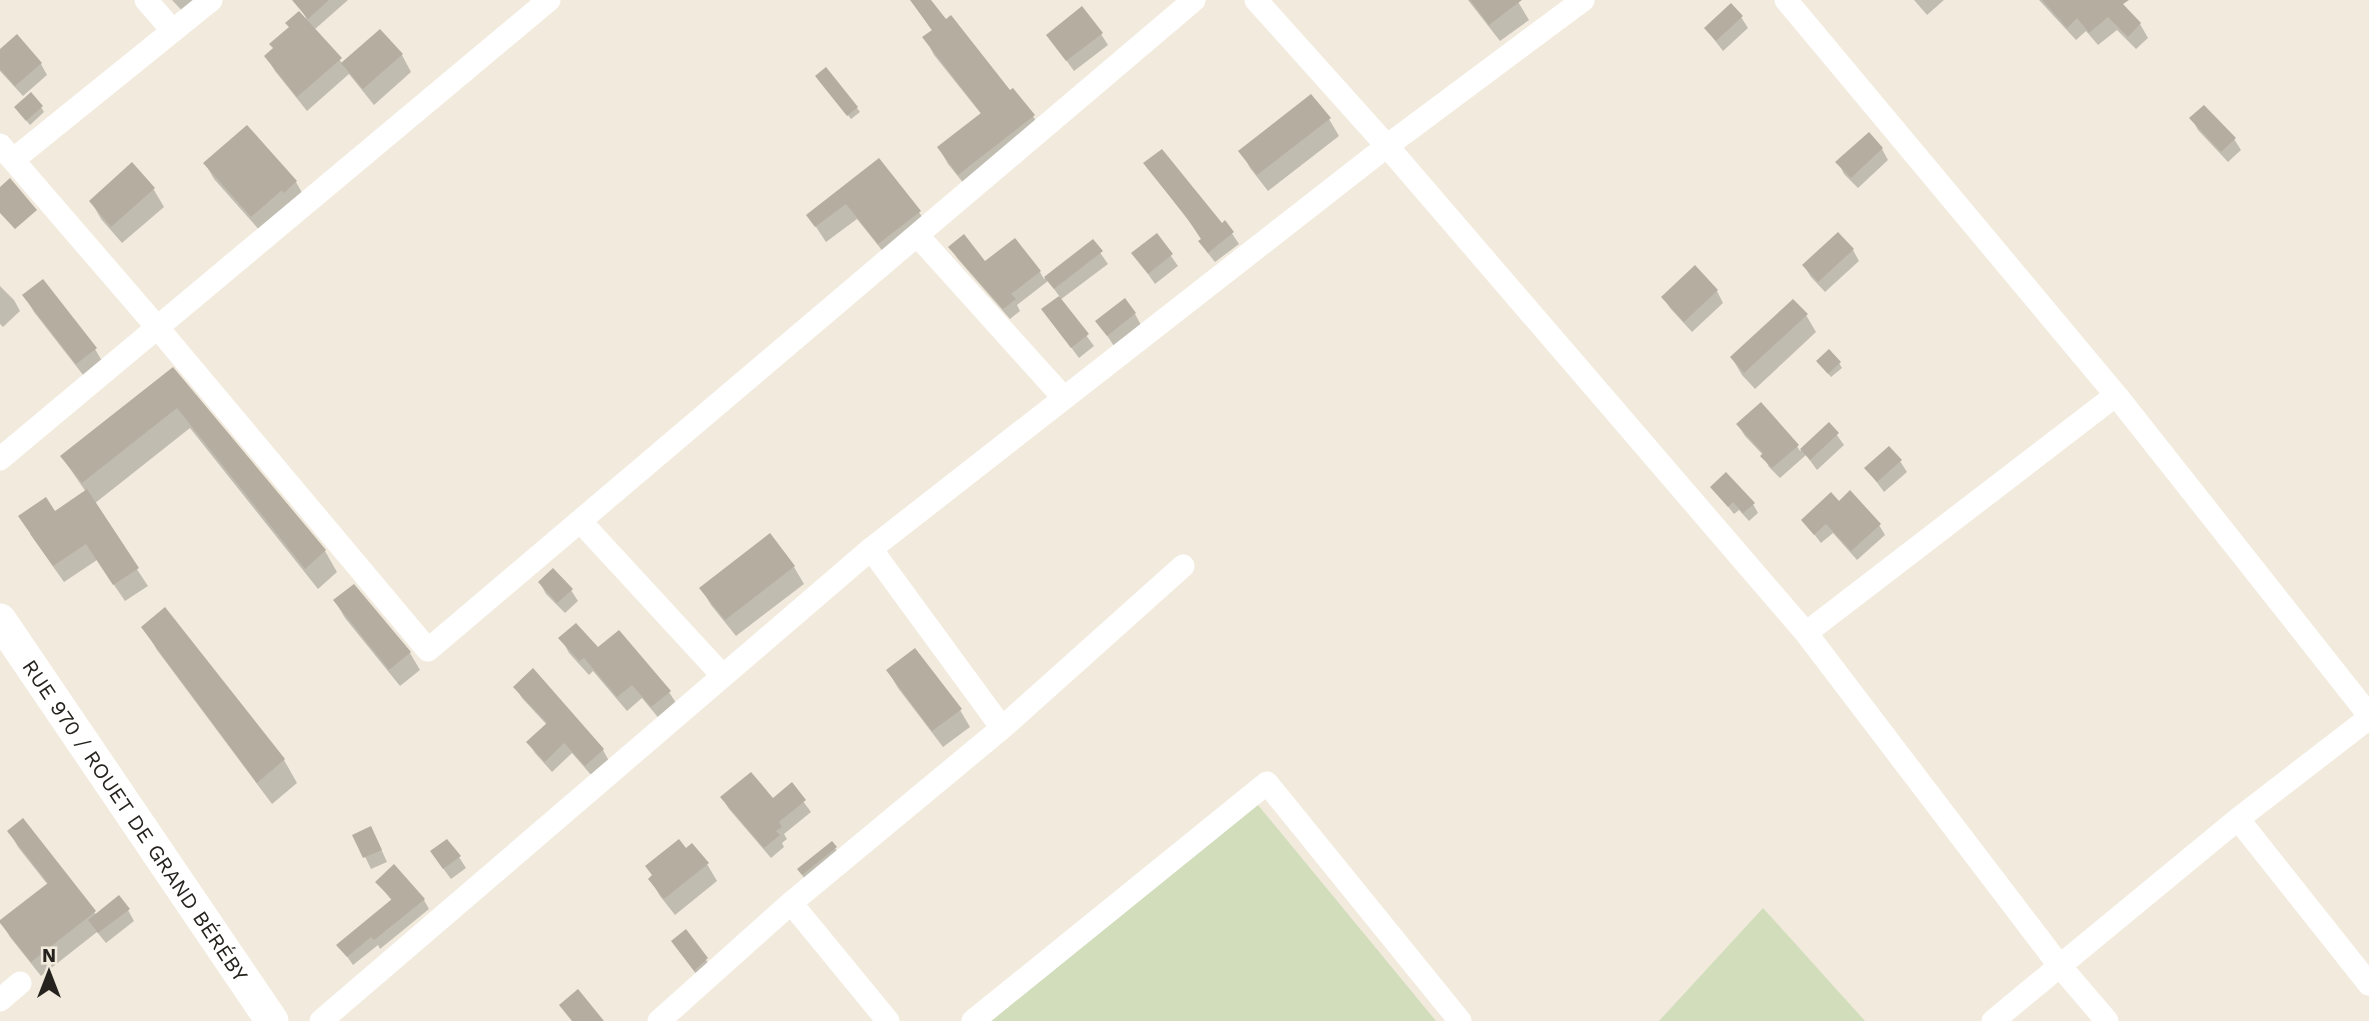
<svg xmlns="http://www.w3.org/2000/svg" width="2369" height="1021" font-family="'Work Sans',sans-serif">
<style>
.green{fill:#d1ddbb}
.shadow{fill:#0003}
.building{fill:#b5aea0}
.lines{fill:none;stroke-linecap:round;stroke-linejoin:round}
.street{stroke:#fff;stroke-width:23}
.secondary{stroke:#fff;stroke-width:33}
.labels{text-anchor:middle;dominant-baseline:central;stroke-width:5;stroke-linejoin:round;paint-order:stroke}
.street-label{font-size:21px;fill:#26231e;stroke:#f2ebdd}
</style>
<rect width="100%" height="100%" fill="#f2ebdd"/>
<path class="green" d="M1253,799L1436,1021H981Z
M1763,908L1865,1021H1659Z"/>
<path class="shadow" d="M172,0H205L187,16Z
M302,0H348L314,30L343,64L402,55L411,72L374,105L349,74L307,111L275,71L266,56L306,18L298,4Z
M911,0H928L1033,116L1043,133L969,190L948,164L939,148L982,115L934,55L925,38L933,32Z
M1468,0H1517L1529,20L1500,41Z
M1914,0H1944L1927,15Z
M2039,0H2116L2140,24L2148,38L2136,49L2117,30L2098,45L2086,31L2076,40Z
M1741,17L1748,28L1723,51L1706,29Z
M1101,34L1108,45L1074,71L1048,35Z
M0,51L41,64L47,75L23,96L0,71Z
M821,81L857,108L860,112L851,119Z
M41,107L44,112L30,125L19,112Z
M1329,119L1339,136L1268,191L1250,168L1241,151Z
M2192,119L2234,139L2241,150L2228,162L2198,130Z
M247,127L296,182L305,198L261,232L214,179L205,163Z
M1882,149L1888,160L1858,188L1844,174L1838,162Z
M879,161L919,212L929,228L889,259L857,219L826,242L808,215Z
M1145,164L1222,225L1225,223L1239,244L1215,262L1207,252L1201,242L1202,240L1195,229Z
M132,165L154,190L164,207L122,243L101,219L91,201Z
M1157,236L1178,266L1155,284L1134,254Z
M1092,241L1108,264L1060,300L1094,346L1079,358L1043,310L1060,297L1048,281L1017,305L1020,311L1010,319L957,258L951,247L985,263L1040,272L1044,279Z
M1853,250L1859,261L1825,292L1811,277L1804,266Z
M1695,268L1717,291L1723,303L1692,332L1670,308L1663,297Z
M0,286L14,300L20,311L3,327L0,324Z
M24,295L95,349L105,366L87,380L34,312Z
M1135,314L1141,325L1114,346L1098,322Z
M1806,315L1816,332L1755,389L1742,375L1732,358Z
M1818,362L1839,363L1842,368L1831,377Z
M172,370L325,551L337,572L318,589L190,428L94,504L148,586L125,601L97,560L64,582L30,534L54,513L86,492L62,457Z
M1829,424L1844,445L1817,470L1806,455L1780,478L1769,467L1763,455L1745,436L1738,425L1797,446L1800,451Z
M1900,461L1907,472L1884,492L1867,469Z
M1712,487L1753,504L1758,513L1749,521L1739,510L1734,514Z
M1803,520L1879,525L1885,535L1857,560L1833,533L1821,543Z
M794,567L804,584L736,636L711,605L701,588Z
M540,583L571,590L578,601L565,613L546,594Z
M335,601L410,653L420,670L400,686L345,618Z
M165,610L284,760L297,783L272,804L157,650L144,628Z
M561,638L597,650L669,692L678,706L661,721L642,698L627,711L593,671L589,675L569,653Z
M888,671L960,710L970,727L943,747L898,688Z
M515,687L603,750L609,761L592,776L572,753L552,772L535,753L528,742L547,725L522,698Z
M791,785L811,812L784,834L787,839L782,843L784,847L771,858L729,809L722,798L772,800Z
M9,831L97,915L128,910L134,921L106,943L97,932L41,976L10,937L1,922L48,885L18,847Z
M355,836L377,840L387,862L371,869Z
M835,848L842,859L806,881L799,870Z
M686,850L707,864L717,881L675,915L660,896L650,879Z
M459,857L466,868L451,879L439,863Z
M377,882L424,900L429,909L380,949L378,945L353,965L339,945L392,901Z
M686,931L713,970L701,981L673,941Z"/>
<path class="building" d="M292,0H329L308,19Z
M910,0H931L946,19L951,15L1010,90L1013,88L1035,115L958,175L937,147L981,113L922,37L932,30Z
M1470,0H1522L1489,25Z
M2042,0H2129L2123,4L2141,23L2128,37L2108,17L2089,33L2077,18L2067,28Z
M1731,3L1743,16L1716,41L1704,28Z
M1082,6L1103,33L1066,61L1046,35Z
M299,11L342,58L297,97L264,56L273,48L269,44L289,27L285,23Z
M380,29L403,54L363,89L341,63Z
M17,34L42,63L15,86L0,69V49Z
M826,67L858,107L847,116L815,76Z
M31,92L43,106L26,121L14,107Z
M1311,94L1331,118L1257,175L1238,151Z
M2204,105L2236,138L2221,152L2189,118Z
M247,125L297,181L284,193L282,190L251,217L203,163Z
M1869,132L1883,148L1851,178L1835,162Z
M1162,149L1222,223L1225,220L1234,232L1208,253L1198,241L1201,239L1187,218L1143,163Z
M879,158L921,211L878,244L846,204L815,227L806,215Z
M132,162L155,188L111,227L89,201Z
M10,178L37,210L15,229L0,213V187Z
M1838,232L1854,249L1818,282L1802,265Z
M1157,233L1173,254L1148,274L1131,253Z
M964,234L985,261L1015,238L1041,271L1011,294L1016,299L1003,309L948,247Z
M1093,239L1103,251L1054,289L1044,277Z
M1695,265L1718,290L1684,322L1661,297Z
M43,279L97,348L76,364L22,295Z
M1059,296L1089,334L1071,348L1041,309Z
M1125,298L1136,313L1107,336L1095,321Z
M1793,299L1808,314L1744,373L1730,357Z
M1829,349L1841,362L1828,374L1816,361Z
M173,367L326,550L305,569L177,408L82,483L60,456Z
M1761,402L1799,445L1772,468L1760,456L1763,453L1736,424Z
M1829,422L1839,433L1810,460L1800,449Z
M1889,446L1902,460L1877,482L1864,468Z
M1726,472L1755,503L1743,513L1733,502L1728,507L1710,487Z
M87,489L139,568L113,585L86,544L53,566L18,516L46,497L55,511Z
M1850,490L1881,524L1851,551L1826,524L1814,535L1801,520L1831,492L1839,501Z
M770,533L795,566L725,620L699,588Z
M553,568L573,589L557,603L538,582Z
M354,584L411,652L389,670L333,600Z
M165,607L285,759L257,783L141,627Z
M576,623L598,647L619,630L671,691L651,707L632,685L617,697L584,658L579,661L558,638Z
M915,648L962,709L932,731L886,670Z
M533,668L604,749L585,766L564,743L545,762L526,742L547,723L513,687Z
M751,772L773,798L792,782L806,800L779,822L782,827L776,831L780,835L764,848L720,797Z
M23,818L96,911L31,962L0,923V920L48,883L7,831Z
M371,826L382,850L363,858L352,835Z
M447,839L461,856L443,869L430,851Z
M679,839L686,848L692,843L709,863L664,899L648,879L652,875L645,866Z
M832,841L837,847L802,875L797,869Z
M394,864L425,899L374,940L371,937L347,957L336,945L392,899L375,882Z
M119,895L130,909L98,933L88,920Z
M686,929L708,958L694,971L671,941Z
M578,989L604,1021H572L559,1005Z"/>
<g class="lines">
<path class="street" d="M146,0L173,31
M1256,0L1387,146L1806,633L2059,965L2107,1021
M1786,0L2116,395L2369,715
M0,145L157,327L428,650L1194,0
M13,160L211,0
M917,235L1063,397
M0,459L549,0
M580,521L723,676
M871,549L1002,728
M1806,633L2116,395
M2238,819L2369,984
M791,903L888,1021
M0,1000L20,983
M321,1021L871,549L1387,146L1583,0
M659,1021L791,903L1002,728L1183,566
M973,1021L1267,783L1460,1021
M1993,1021L2238,819L2369,718"/>
<path class="secondary" id="s1" d="M0,620L272,1021"/>
</g>
<g class="labels">
<g class="street-label">
<text stroke="none"><textPath href="#s1" startOffset="242">RUE 970 / ROUET DE GRAND BÉRÉBY</textPath></text>
</g>
</g>
<g transform="translate(49 972)" stroke="#f2ebdd" stroke-width="5" paint-order="stroke">
<path d="M0-5L12 26L0 18L-12 26Z" fill="#26231e"/>
<text y="-10" font-size="19" font-weight="bold" text-anchor="middle" fill="#26231e">N</text>
</g>
</svg>
